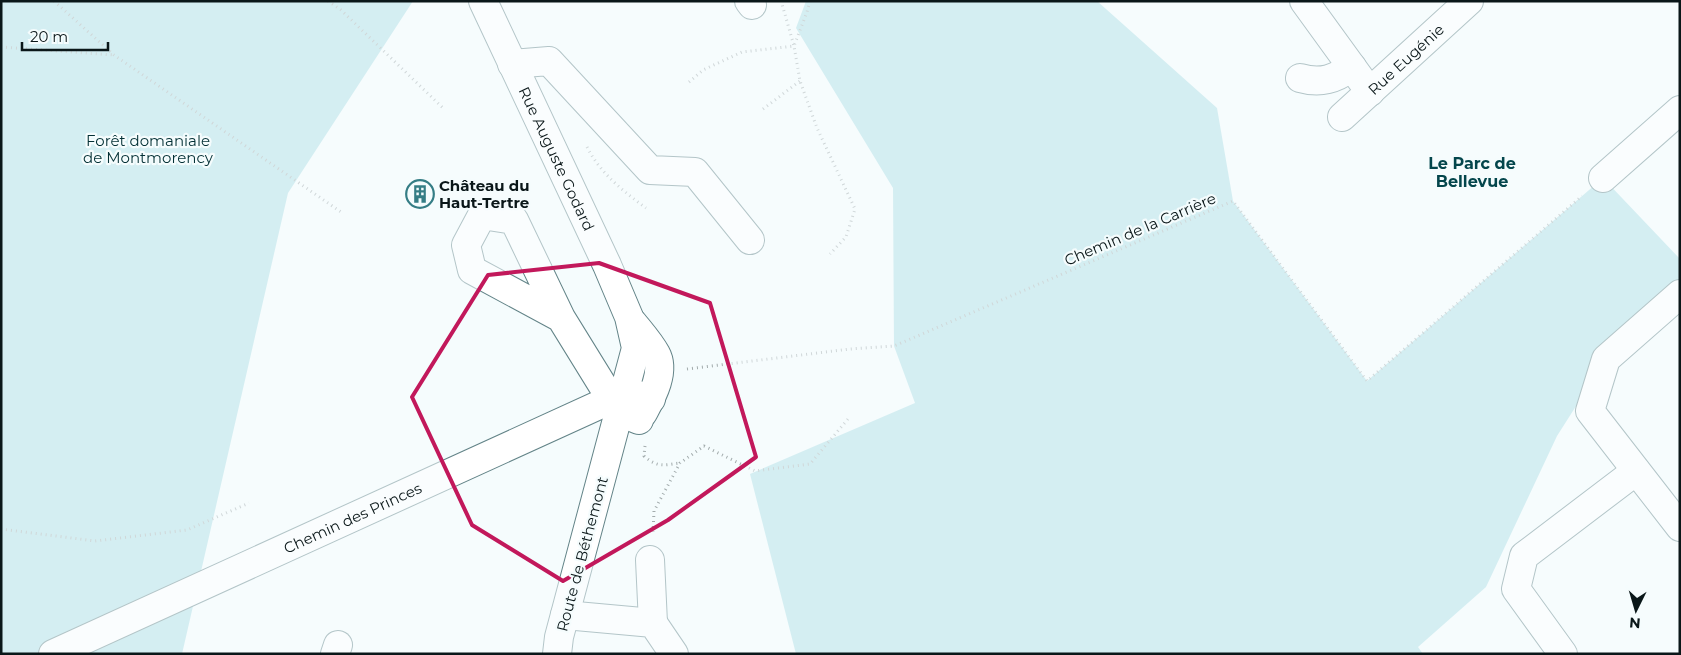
<svg xmlns="http://www.w3.org/2000/svg" width="1681" height="655" font-family="Montserrat,sans-serif">
<style>
.green{fill:#acdee4}
.lines{fill:none;stroke-linecap:round;stroke-linejoin:round}
.minor-casing{stroke:#638488;stroke-width:30}
.path{stroke:#a2abac;stroke-width:3;stroke-dasharray:1 4;stroke-linecap:butt}
.minor{stroke:#fff;stroke-width:28}
.marked{fill:none;stroke:#c2185b;stroke-width:4;stroke-linejoin:round}
.labels{text-anchor:middle;dominant-baseline:central;stroke-width:4.5;stroke-linejoin:round;paint-order:stroke}
.street-label{font-size:15px;fill:#0a1719;stroke:#f5fcfd}
.park-label{font-size:15px;fill:#033035;stroke:#f5fcfd}
.poi-label{font-size:15px;font-weight:bold;fill:#0a1719;stroke:#f5fcfd;text-anchor:start}
.neighbourhood-label{font-size:16px;font-weight:bold;fill:#04464c;stroke:#f5fcfd}
</style>
<rect width="100%" height="100%" fill="#f5fcfd"/>
<path class="green" d="M1,1H413L288,193L182,654H1Z
M806,1H1097L1217,108L1233,201L1367,381L1603,178L1680,259V294L1606,359L1557,436L1486,587L1418,647L1423,654H796L750,474L915,403L894,346L893,188L796,28Z"/>
<g class="lines">
<defs>
<g id="minor">
<path id="s1" d="M483,1L607,265L629,317L636,348L559,637L557,654"/>
<path d="M749,1L752,5"/>
<path d="M1304,1L1370,92"/>
<path d="M512,64L549,61L650,170L695,172L750,240"/>
<path d="M1300,78C1321,84 1335,79 1352,67"/>
<path id="s2" d="M1342,117L1469,1"/>
<path d="M1603,178L1680,110"/>
<path d="M1680,294L1606,359L1590,411L1680,527"/>
<path d="M561,318L472,270L466,245L482,215L514,220L561,318L619,412L639,420"/>
<path d="M633,323C641,333 650,343 656,354C666,372 651,398 643,413"/>
<path d="M650,560L653,623"/>
<path d="M565,615L653,623L674,654"/>
<path id="s3" d="M53,654L612,399L624,391L651,399"/>
<path d="M335,654L338,645"/>
<path d="M1563,654L1516,589L1524,556L1636,471"/>
</g>
</defs>
<use href="#minor" class="minor-casing"/>
<path class="path" d="M54,1L114,55L341,212
M328,1L341,10L443,108
M810,1L807,12L794,46L800,81L817,128L855,209L846,237L830,254
M1,47L114,55
M689,82L703,70L742,52L794,46L782,4
M763,109L800,81
M587,147C600,173 623,191 646,208
M687,369L850,349L894,346L1233,201L1367,381L1582,196
M645,446L644,456C658,468 663,465 680,463
M1,529L95,541L187,530L249,503
M653,532L654,511L680,463L704,446L755,471L810,464L848,419"/>
<use href="#minor" class="minor"/>
</g>
<path d="M0 0H1681V655H0ZM599,263L710,303L756,457L668,520L563,581L472,525L412,397L488,275Z" fill="#f5fcfd" fill-opacity=".55" fill-rule="evenodd"/>
<path class="marked" d="M599,263L710,303L756,457L668,520L563,581L472,525L412,397L488,275Z"/>
<defs>
<symbol id="building-ring" viewBox="-11 -11 22 22"><circle r="9.5" fill="#f5fcfd" stroke="#357d85" stroke-width="1.5"/><path d="M-4-6H4V6H1V3H-1V6H-4ZM-2.5-4.3h1.7v1.8h-1.7ZM.8-4.3h1.7v1.8H.8ZM-2.5-1h1.7V.8h-1.7ZM.8-1h1.7V.8H.8Z" fill="#357d85"/></symbol>
</defs>
<g fill-rule="evenodd">
<use href="#building-ring" x="404" y="178" width="32" height="32"/>
</g>
<g class="labels">
<g class="street-label">
<text stroke="none"><textPath href="#s2" startOffset="86">Rue Eugénie</textPath></text>
<text stroke="none"><textPath href="#s1" startOffset="174">Rue Auguste Godard</textPath></text>
<text transform="translate(1140 229) rotate(-23)">Chemin de la Carrière</text>
<text stroke="none"><textPath href="#s3" startOffset="329">Chemin des Princes</textPath></text>
<text transform="translate(582 554) rotate(-75)">Route de Béthemont</text>
</g>
<g class="park-label">
<text x="148" y="140">Forêt domaniale<tspan x="148" dy="17">de Montmorency</tspan></text>
</g>
<g class="poi-label">
<text x="439" y="185">Château du<tspan x="439" dy="17">Haut-Tertre</tspan></text>
</g>
<g class="neighbourhood-label">
<text x="1472" y="163">Le Parc de<tspan x="1472" dy="18">Bellevue</tspan></text>
</g>
</g>
<rect width="1681" height="655" fill="none" stroke="#0a1719" stroke-width="5"/>
<g transform="translate(1636 610) rotate(185)" stroke="#f5fcfd" stroke-width="4" paint-order="stroke">
<path d="M0-4L9 19L0 12L-9 19Z" fill="#0a1719"/>
<text y="-8" font-size="14" font-weight="bold" text-anchor="middle" fill="#0a1719">N</text>
</g>
<path d="M22 42v8h86v-8" fill="none" stroke="#0a1719" stroke-width="2.5"/>
<text x="30" y="42" font-size="15" fill="#0a1719" stroke="#f5fcfd" stroke-width="4" paint-order="stroke">20 m</text>
</svg>
